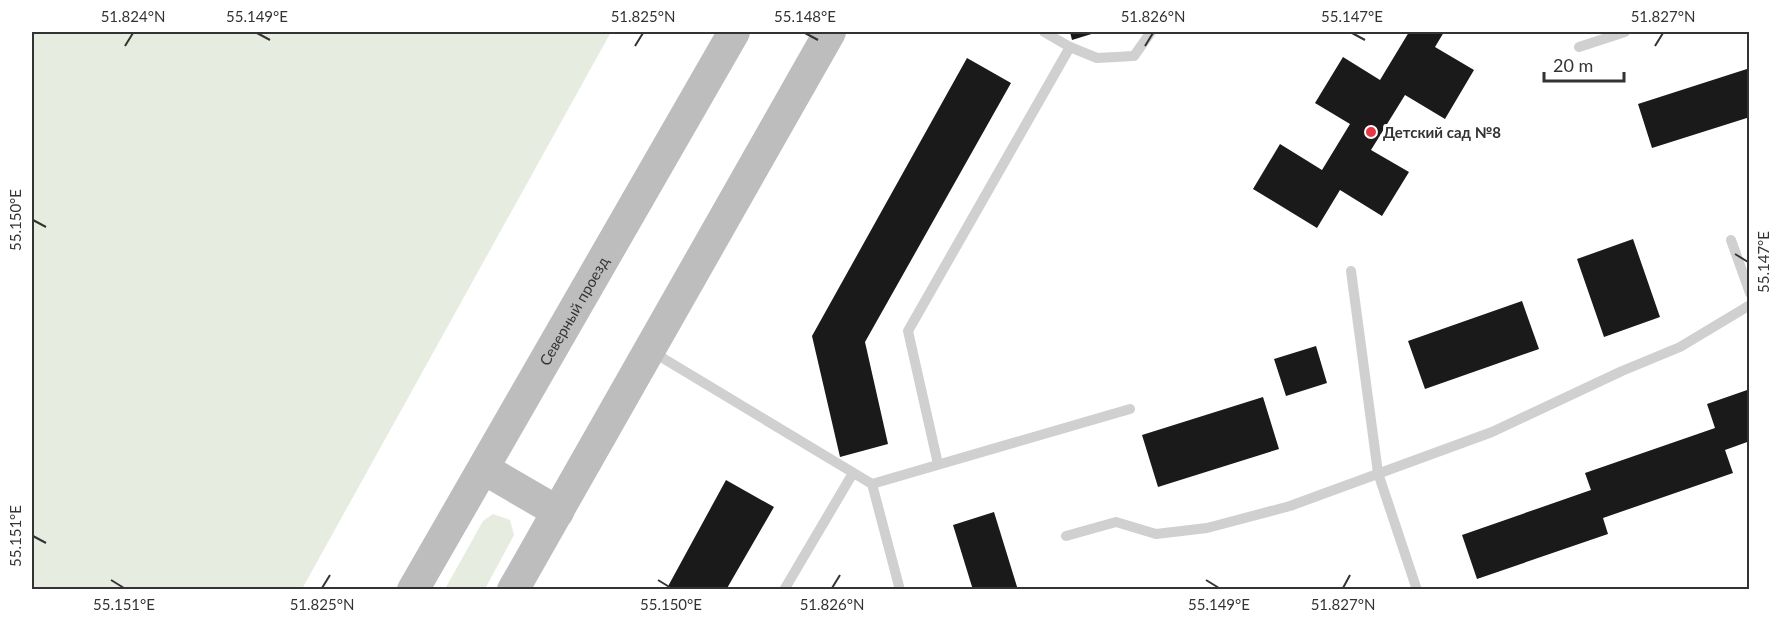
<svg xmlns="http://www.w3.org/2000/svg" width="1781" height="621" font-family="Lato,sans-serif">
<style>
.green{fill:#e6ecdf}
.building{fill:#1a1a1a}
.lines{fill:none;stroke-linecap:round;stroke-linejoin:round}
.service{stroke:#d0d0d0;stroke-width:10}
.secondary{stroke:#bdbdbd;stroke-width:32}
.ticks{fill:none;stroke:#333;stroke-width:2}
.poi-dot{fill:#e63946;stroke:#fff;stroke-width:2}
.labels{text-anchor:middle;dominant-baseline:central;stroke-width:6;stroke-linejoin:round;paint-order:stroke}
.poi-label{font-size:15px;font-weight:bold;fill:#333;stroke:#fff;text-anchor:start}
.street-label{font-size:15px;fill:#333;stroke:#fff}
.neatline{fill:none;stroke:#333;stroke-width:2}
.ticks-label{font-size:15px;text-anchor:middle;fill:#333}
</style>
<rect width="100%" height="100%" fill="#fff"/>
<path class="green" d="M32,32H611L302,589H32Z
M493,514L510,520L514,535L485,589H445L483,521Z"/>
<path class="building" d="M1070,32H1098L1072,40Z
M1409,32H1444L1435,47L1474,70L1445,119L1405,95L1371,150L1409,172L1382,216L1340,190L1317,228L1253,189L1280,144L1322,170L1350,124L1315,103L1343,57L1380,80Z
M967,58L1011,83L865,342L888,444L840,457L812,336Z
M1750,68V117L1652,148L1638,104Z
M1633,239L1660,317L1604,337L1577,259Z
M1522,301L1539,349L1425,389L1408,341Z
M1316,346L1327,383L1286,396L1274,359Z
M1750,389V441L1725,450L1733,473L1603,518L1608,534L1477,579L1462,535L1591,490L1585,473L1715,428L1707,404Z
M1263,397L1279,449L1158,487L1142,435Z
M726,480L774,507L726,590H666Z
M994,512L1018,590H973L953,525Z"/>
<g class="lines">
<path class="service" d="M1044,32L1070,47
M1579,47L1625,32
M1731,240L1750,293
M1351,271L1378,473L1417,590
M651,351L872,484
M938,464L908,331L1070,47L1097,58L1134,56L1151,32
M1066,536L1116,522L1156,534L1207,528L1290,506L1492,432L1622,371L1680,347L1750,305
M784,590L853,473
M900,590L872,484L1130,409"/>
<g class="secondary">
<path d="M484,469L558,512"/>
<path id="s1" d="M413,590L734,32"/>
<path d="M513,590L830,32"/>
</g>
</g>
<path class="ticks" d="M257,33L270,40M805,33L818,40M1352,33L1365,40M125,46L133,33M635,46L643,33M1145,46L1153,33M1655,46L1663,33M33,220L46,227M1735,254L1748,262M33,536L46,543M111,580L124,588M658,580L671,588M1206,580L1219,588M322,588L330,575M832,588L840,575M1343,588L1350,575"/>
<circle class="poi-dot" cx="1371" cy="132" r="6"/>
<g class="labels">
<g class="poi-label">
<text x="1383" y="132">Детский сад №8</text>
</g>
<g class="street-label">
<text stroke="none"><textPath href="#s1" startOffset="322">Северный проезд</textPath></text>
</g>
</g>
<rect width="1781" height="621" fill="none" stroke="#ffffff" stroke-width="66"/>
<path d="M1544 72v9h80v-9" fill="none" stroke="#333333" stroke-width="3"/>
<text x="1553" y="72" font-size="18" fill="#333333" stroke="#ffffff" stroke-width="4.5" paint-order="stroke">20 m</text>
<rect x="33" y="33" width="1715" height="555" class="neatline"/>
<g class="ticks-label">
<text x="133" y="22">51.824°N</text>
<text x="257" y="22">55.149°E</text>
<text x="643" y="22">51.825°N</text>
<text x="805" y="22">55.148°E</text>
<text x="1153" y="22">51.826°N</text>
<text x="1352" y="22">55.147°E</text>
<text x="1663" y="22">51.827°N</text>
<text transform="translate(16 220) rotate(-90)" y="5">55.150°E</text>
<text transform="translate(1764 262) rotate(-90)" y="5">55.147°E</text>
<text transform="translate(16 536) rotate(-90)" y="5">55.151°E</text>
<text x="124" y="610">55.151°E</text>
<text x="322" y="610">51.825°N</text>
<text x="671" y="610">55.150°E</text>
<text x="832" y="610">51.826°N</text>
<text x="1219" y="610">55.149°E</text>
<text x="1343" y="610">51.827°N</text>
</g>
</svg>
